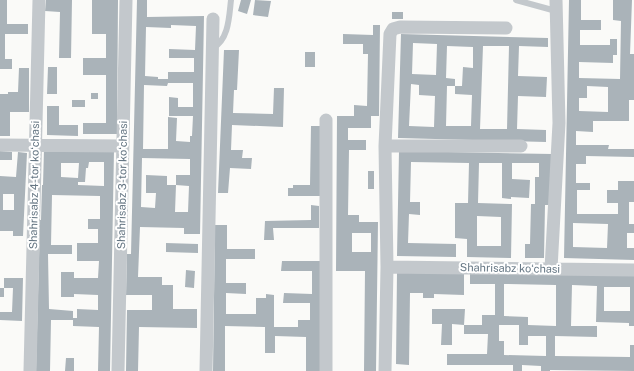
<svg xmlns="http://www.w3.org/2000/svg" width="634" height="371" font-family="'Public Sans',sans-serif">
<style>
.building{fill:#aab3b9;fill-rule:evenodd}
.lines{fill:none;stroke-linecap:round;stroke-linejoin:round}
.lane{stroke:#c3c8cc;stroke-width:6}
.street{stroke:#c3c8cc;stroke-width:13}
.labels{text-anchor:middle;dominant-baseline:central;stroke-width:4;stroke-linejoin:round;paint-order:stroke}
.street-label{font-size:11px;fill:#657683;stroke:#fff}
</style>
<rect width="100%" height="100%" fill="#fafaf8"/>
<path class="building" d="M0,0H7V24H28V34H5V59H12V69H0Z
M46,0H72L71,58H59L60,12L45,11Z
M92,0H118L117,134H83V123H106V75H83V58H106V34H92Z
M137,0H147V17L204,16L200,234H184V228L140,227L138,277H162V285H173V309H197V328L139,327L138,371H126L127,310H152V295H126L127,254H131ZM171,25L196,26L195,50L169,49V58H194V72H168V79H158V77L145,76L146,27L171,28ZM168,83H193V107H178V98L169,97V116H193L192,136H190V142L176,141L177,118L168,117V149H143L144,85L167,86ZM142,158L190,159V175H176V185H167V176L146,175V193H156L155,208L141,207ZM176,185L189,186L188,212H175Z
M241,0H251L247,14L238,11Z
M255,0L271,1L268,17L253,15Z
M569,0H581V20H601V30H580V45H610V39H617V55H613V63L579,62V78L620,79L621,21L613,20V0H632L630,54H634V100H629V121H593V132L576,131V145H609L608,149H634V157L586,156V164H576V183H590V190H577V214H618V203H607V190H618V181H634V202H629V224H634V233H627V248H634V260L564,258ZM587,86L608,87V112L579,111V98H587ZM573,223L608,224L607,248L573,247Z
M392,12H403V19H392Z
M373,25H380L379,116H371V128H348V140H366V150H349L348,215H359V222H378L376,371H364L365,271H336L337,116H354V105L367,106L368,54H363V44H343V34L373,35ZM352,233H371V252H352Z
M401,34L548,38V47L519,46L518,76L547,77L546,97L518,96L517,129L546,130V142L398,138ZM413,43L437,44L436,75L412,74ZM447,46L473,47V68L463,67L462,86H455V94L472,95L471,126H446L447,86H455V79L446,78ZM483,46H509L507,129H480ZM411,84L419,85V95L435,96L434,127L409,126Z
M224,50H239L237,90H234L233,113L273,114L274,88H284L283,127L232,125L231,150H243L242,158H252L251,169L230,168L228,193H218Z
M305,52H315V67H305Z
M48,67H57V94H47Z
M19,68H29V112H10V136H0V94H8V92H18Z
M91,93H98V99H91Z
M72,100H85V107H72Z
M47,106H59V125H78V136L47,135Z
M311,126H321L320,196H288V188H293V185H310Z
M44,149L114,150L110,371H98L99,327L73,326V320H51L50,371H36L40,220H41L42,185H43ZM89,162H104V186L78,185V182H85L86,168H88ZM61,163H79L78,178L61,177ZM52,195L100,196V219H88V229H98V243H77V261H99L98,278H74V272H61V297H74V294L98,295V310L77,309V318H73V311L49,309L48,254H72V245H51Z
M0,151L12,152V160H0Z
M399,151L552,154L551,205H545L544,258H525V244H530L531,204H535V177H539V163H512V179L530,180L529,198L511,197V199L502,198V163H479L478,203L512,204L511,258L467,257V239L455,238V203H468L469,163L411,162L410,202H420V215L409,214L408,243L456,244V257L397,256ZM477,216L501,217V246H477Z
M18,152L27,153L23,236H13V231H0V176L16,177ZM3,194H14V210H3Z
M368,171H374V189H368Z
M311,205L319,206V228H273L274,240H264L265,221L311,220Z
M215,225H227V249H255V259H226V283H246V294L226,293V314H256V298H266V294L274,295V327H298V320H310V303H283L284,293L312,294V271H281L282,261H322L320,371H306V337L275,336V353H265V327L225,326V371H213Z
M166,243L198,244V253L166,252Z
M186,270L195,271L194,288L185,287Z
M397,272L464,273V295L434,294V298H423V293H410L409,365L396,364Z
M470,273L634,275V326H629V323L596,322L597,286L572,285L571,326H597V337L555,336V356L630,357V345H634V371L550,370V371H541V366L522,365V371H513V365H447V354H487L488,334H464V325H482V315H495V284H470ZM504,284L556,285V326L528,325V317L504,316ZM604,287H630V311H604ZM499,325H519V345H528V336H546V356L504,355V341H499Z
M4,278H23L22,321L0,320V312H12L13,288H4V297H0V288H4Z
M432,309H465L464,325L452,324V345H441L442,324H432Z
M66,358H74V371H65Z"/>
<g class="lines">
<path class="lane" d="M516,0L556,11
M213,48C229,39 229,17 231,0"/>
<path class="street" d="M0,145L123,146
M385,146H521
M387,267L634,270
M551,269L559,123L556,0
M30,371L39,0
M118,371L126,0
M206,371L213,19
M326,371V120
M385,371L387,267L385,146L390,34L393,29L400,27L506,28"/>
</g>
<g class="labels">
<g class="street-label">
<text transform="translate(34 185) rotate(-89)">Shahrisabz 4-tor koʻchasi</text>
<text transform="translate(122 185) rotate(-89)">Shahrisabz 3-tor koʻchasi</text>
<text transform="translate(510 268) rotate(1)">Shahrisabz koʻchasi</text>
</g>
</g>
</svg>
